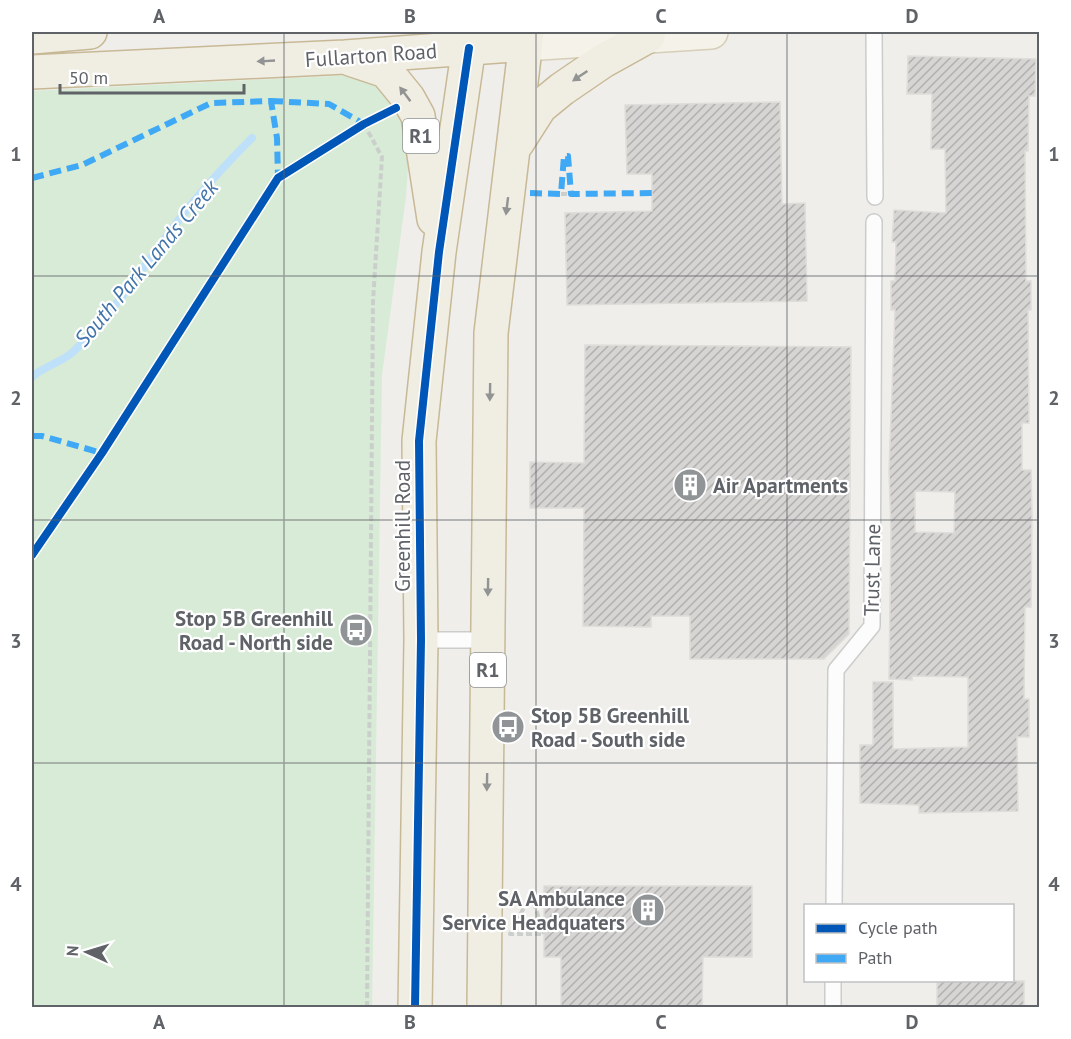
<svg xmlns="http://www.w3.org/2000/svg" width="1071" height="1039" font-family="'PT Sans',sans-serif">
<style>
.park{fill:#d8ebd6}
.lines{fill:none;stroke-linecap:round;stroke-linejoin:round}
.stream{stroke:#bfe0f9;stroke-width:8}
.building{fill:url(#building-hatch);stroke:#deddd9;stroke-width:1.5;fill-rule:evenodd}
.lane-casing{stroke:#cbcccc;stroke-width:18}
.primary-casing{stroke:#d7ceb8;stroke-width:36}
.highway-casing{stroke:#c8b996;stroke-width:36}
.path{stroke:#cacfcc;stroke-width:4;stroke-dasharray:6 3;stroke-linecap:butt}
.lane{stroke:#fdfcfc;stroke-width:15}
.primary{stroke:#f4f2e9;stroke-width:33}
.highway{stroke:#f0ede3;stroke-width:33}
.quiet{stroke:#3fa9f5;stroke-width:6;stroke-dasharray:12 6;stroke-linecap:butt}
.cycleway-casing{stroke:#fff;stroke-width:11}
.cycleway{stroke:#0057b8;stroke-width:8}
.oneway{fill:#929393}
.grid{fill:none;stroke:#5f6368;stroke-width:1.5;stroke-opacity:0.55}
.labels{text-anchor:middle;dominant-baseline:central;stroke-width:4.5;stroke-linejoin:round;paint-order:stroke}
.shield{fill:#fff;stroke:#8f9295;stroke-width:1.5}
.shield-label{font-size:20px;font-weight:bold;fill:#5f6368}
.street-label{font-size:21px;fill:#5f6368;stroke:#fff}
.poi-label{font-size:21px;font-weight:bold;fill:#5f6368;stroke:#fff;text-anchor:start}
.water-label{font-size:22px;font-style:italic;fill:#4174aa;stroke:#fff}
.neatline{fill:none;stroke:#5f6368;stroke-width:2}
.grid-label{font-size:20px;text-anchor:middle;font-weight:bold;fill:#5f6368}
</style>
<defs>
<pattern id="building-hatch" width="6" height="6" patternUnits="userSpaceOnUse" patternTransform="scale(1.5)"><rect width="6" height="6" fill="#d6d5d3"/><path d="M-1 1l2-2M0 6l6-6M5 7l2-2" fill="none" stroke="#b1b0af"/></pattern>
</defs>
<rect width="100%" height="100%" fill="#efeeea"/>
<path class="park" d="M352,75L388,92L405,122L409,154L406,196L382,375L372,1007L32,1008V91Z"/>
<g class="lines">
<path class="stream" d="M32,377C44,366 63,362 74,351C114,312 145,264 178,221C201,191 226,164 252,138"/>
</g>
<path class="building" d="M908,56L1036,59L1035,96H1029L1028,151H1025L1026,281H1031V310H1028L1029,423H1022V470H1031L1032,514L1031,607H1025L1024,699H1029V737H1017L1018,811L919,813V805L860,803V745H873V682H893V749L968,747V677L912,676V680L889,679L891,530L889,471L895,310H891V281H895L896,242H892L894,210L946,213L945,149H931L932,94H907ZM915,491L955,492L954,533L915,532Z
M780,102L782,204L805,203L807,301L567,305L565,213L652,211V174H627L625,105Z
M585,345L851,347L849,634L824,659H690V616H651V627L583,626L584,508H530V462L584,463Z
M544,886H752V957H703L702,1008H561V957H544Z
M937,981H1024V1008H937Z"/>
<g class="lines">
<defs>
<path id="lane" d="M874,32L875,197
M421,640H488
M834,906L836,670L872,626L874,222
M833,1008V980"/>
<path id="primary" d="M525,44L711,32"/>
<path id="highway" d="M32,37L90,32
M350,59L386,71L408,98L418,116L434,219
M32,72L345,57L525,44
M517,143L540,107L562,89L603,61L648,36
M415,1008L421,640L419,441L439,252L471,32
M484,1008L491,333L527,32"/>
</defs>
<use href="#lane" class="lane-casing"/>
<use href="#primary" class="primary-casing"/>
<use href="#highway" class="highway-casing"/>
<path class="path" d="M364,124L382,157L373,302L367,1008
M561,194H571
M531,894L544,934H510Z"/>
<use href="#lane" class="lane"/>
<use href="#primary" class="primary"/>
<use href="#highway" class="highway"/>
<path class="quiet" d="M271,101L329,104L364,124
M32,178L82,165L211,103L271,101L277,138L278,178
M530,193L561,194L564,156H568L571,194L652,193
M32,436H42L102,453"/>
<defs>
<path id="cycleway" d="M32,555L102,453L278,178L364,124L396,108
M415,1008L421,640L419,441L439,252L469,48"/>
</defs>
<use href="#cycleway" class="cycleway-casing"/>
<use href="#cycleway" class="cycleway"/>
</g>
<defs><path id="oneway-solid" d="M-6-.8H1V-3.2L6.5 0L1 3.2V.8H-6Z" transform="scale(1.5)"/></defs>
<g class="oneway">
<use href="#oneway-solid" transform="translate(266 61) rotate(177)"/>
<use href="#oneway-solid" transform="translate(580 76) rotate(146)"/>
<use href="#oneway-solid" transform="translate(405 94) rotate(-127)"/>
<use href="#oneway-solid" transform="translate(507 206) rotate(97)"/>
<use href="#oneway-solid" transform="translate(490 392) rotate(91)"/>
<use href="#oneway-solid" transform="translate(488 587) rotate(91)"/>
<use href="#oneway-solid" transform="translate(487 782) rotate(91)"/>
</g>
<path class="grid" d="M284,32V1008M536,32V1008M787,32V1008M32,276H1040M32,520H1040M32,763H1040"/>
<defs>
<symbol id="building-disc" viewBox="-11 -11 22 22"><circle r="9.5" fill="#919496" stroke="#fff"/><path d="M-4-6H4V6H1V3H-1V6H-4ZM-2.5-4.3h1.7v1.8h-1.7ZM.8-4.3h1.7v1.8H.8ZM-2.5-1h1.7V.8h-1.7ZM.8-1h1.7V.8H.8Z" fill="#fff"/></symbol>
<symbol id="bus-disc" viewBox="-11 -11 22 22"><circle r="9.5" fill="#919496" stroke="#fff"/><path d="M-5-6H5V4H4V6H2V4H-2V6H-4V4H-5ZM-3.5-4V0h7V-4ZM-3.5 1.2v1.5H-2V1.2ZM2 1.2v1.5H3.5V1.2Z" fill="#fff"/></symbol>
</defs>
<g fill-rule="evenodd">
<use href="#building-disc" x="671" y="466" width="38" height="38"/>
<use href="#bus-disc" x="337" y="611" width="38" height="38"/>
<use href="#bus-disc" x="489" y="708" width="38" height="38"/>
<use href="#building-disc" x="629" y="891" width="38" height="38"/>
</g>
<g class="labels">
<g class="shield">
<rect x="403" y="119" width="36" height="34" rx="4.5"/>
<rect x="470" y="653" width="36" height="34" rx="4.5"/>
</g>
<g class="shield-label">
<text x="421" y="136">R1</text>
<text x="488" y="670">R1</text>
</g>
<g class="street-label">
<text transform="translate(371 55) rotate(-4)">Fullarton Road</text>
<text transform="translate(402 526) rotate(-90)">Greenhill Road</text>
<text transform="translate(872 570) rotate(-89)">Trust Lane</text>
</g>
<g class="poi-label">
<text x="713" y="485">Air Apartments</text>
<text x="333" y="618" text-anchor="end">Stop 5B Greenhill<tspan x="333" dy="24">Road - North side</tspan></text>
<text x="531" y="715">Stop 5B Greenhill<tspan x="531" dy="24">Road - South side</tspan></text>
<text x="625" y="898" text-anchor="end">SA Ambulance<tspan x="625" dy="24">Service Headquaters</tspan></text>
</g>
<g class="water-label">
<text transform="translate(146 263) rotate(-50)">South Park Lands Creek</text>
</g>
</g>
<rect width="1071" height="1039" fill="none" stroke="#ffffff" stroke-width="66"/>
<rect x="804" y="904" width="210" height="78" fill="#ffffff" stroke="#bfc1c3" stroke-width="1.5"/>
<rect x="816" y="924" width="30" height="9" fill="#0057b8" stroke="#bfc1c3" stroke-width="1.5"/>
<text x="858" y="934" font-size="18" fill="#5f6368">Cycle path</text>
<rect x="816" y="954" width="30" height="9" fill="#3fa9f5" stroke="#bfc1c3" stroke-width="1.5"/>
<text x="858" y="964" font-size="18" fill="#5f6368">Path</text>
<g transform="translate(87 952) rotate(274)" stroke="#ffffff" stroke-width="4.5" paint-order="stroke">
<path d="M0-4.5L10 22L0 15L-10 22Z" fill="#5f6368"/>
<text y="-9" font-size="16" font-weight="bold" text-anchor="middle" fill="#5f6368">N</text>
</g>
<path d="M60 84v9h184v-9" fill="none" stroke="#5f6368" stroke-width="3"/>
<text x="69" y="84" font-size="18" fill="#5f6368" stroke="#ffffff" stroke-width="4.5" paint-order="stroke">50 m</text>
<rect x="33" y="33" width="1005" height="973" class="neatline"/>
<g class="grid-label">
<text x="159" y="23">A</text>
<text x="410" y="23">B</text>
<text x="661" y="23">C</text>
<text x="912" y="23">D</text>
<text x="16" y="161">1</text>
<text x="1054" y="161">1</text>
<text x="16" y="405">2</text>
<text x="1054" y="405">2</text>
<text x="16" y="648">3</text>
<text x="1054" y="648">3</text>
<text x="16" y="891">4</text>
<text x="1054" y="891">4</text>
<text x="159" y="1029">A</text>
<text x="410" y="1029">B</text>
<text x="661" y="1029">C</text>
<text x="912" y="1029">D</text>
</g>
</svg>
